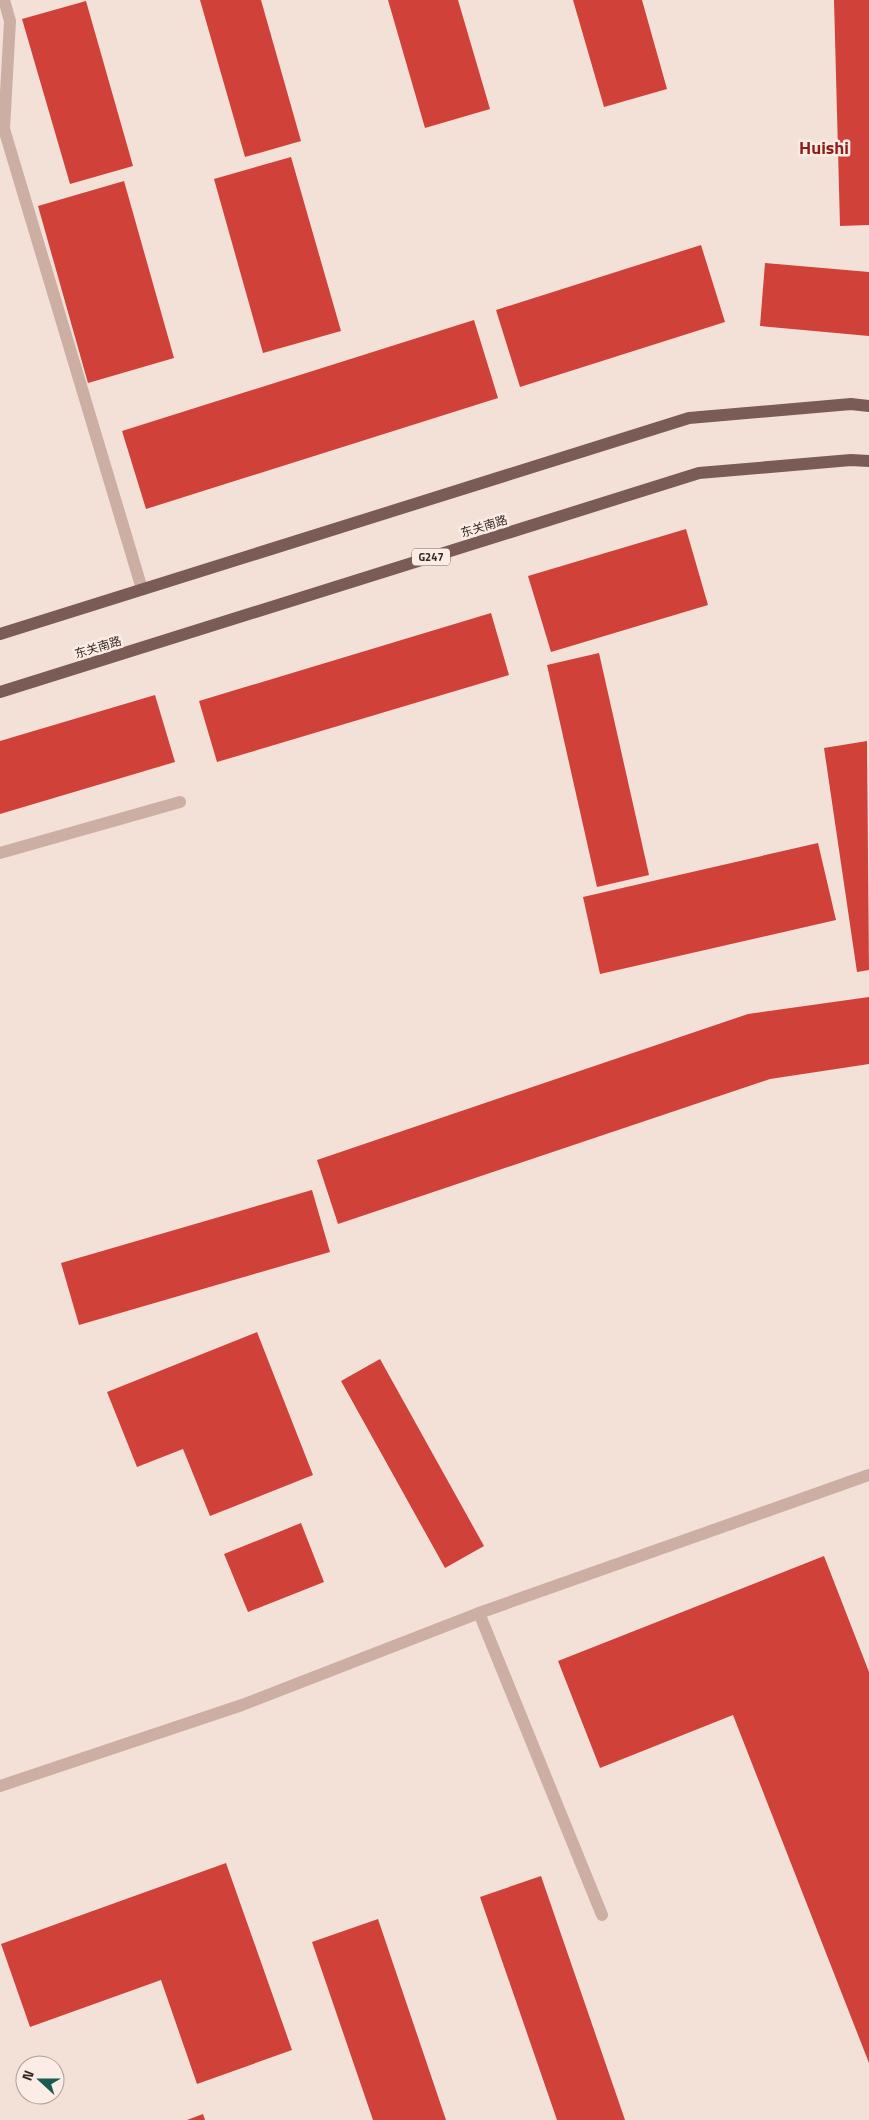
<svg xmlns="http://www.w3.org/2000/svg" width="869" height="2120" font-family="'Titillium Web','Noto Sans SC',sans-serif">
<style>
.building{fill:#d04139}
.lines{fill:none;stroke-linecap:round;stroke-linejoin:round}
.lane{stroke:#ccaea3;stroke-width:12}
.street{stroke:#ccaea3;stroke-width:12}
.primary{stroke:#7a5b55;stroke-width:12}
.labels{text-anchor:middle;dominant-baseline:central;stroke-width:5;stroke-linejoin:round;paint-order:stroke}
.shield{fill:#fbece5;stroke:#71635f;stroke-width:1}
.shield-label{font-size:11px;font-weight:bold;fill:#362826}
.street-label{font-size:12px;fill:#362826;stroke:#fbece5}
.district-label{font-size:18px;font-weight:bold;fill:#8c1e18;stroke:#fbece5}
</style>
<rect width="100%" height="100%" fill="#f3e1d8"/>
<path class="building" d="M200,0H261L301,141L245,157Z
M388,0H458L490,109L425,128Z
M573,0H642L667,89L604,107Z
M834,0H869V225L840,226Z
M86,1L133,166L70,184L22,19Z
M291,157L341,331L263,353L214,179Z
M124,181L174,358L88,383L38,206Z
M701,245L725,322L520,387L496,310Z
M765,263L869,272V336L760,326Z
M474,320L498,398L146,509L122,431Z
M686,529L708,605L551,652L528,576Z
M491,613L509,675L217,762L199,701Z
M599,653L649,875L597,887L547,665Z
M155,695L175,762L0,814V741Z
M867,741L869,970L857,972L824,748Z
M818,843L836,920L600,974L583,897Z
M869,997V1064L770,1079L338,1224L317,1160L748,1014Z
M312,1190L330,1252L79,1325L61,1263Z
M257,1332L313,1475L210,1516L183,1449L137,1467L107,1392Z
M380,1359L484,1546L445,1568L341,1381Z
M301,1523L324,1582L248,1612L224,1554Z
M824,1556L869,1672V2063L733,1715L600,1768L558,1661Z
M226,1863L292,2050L197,2084L161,1980L30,2027L1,1944Z
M541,1876L625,2120H557L480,1897Z
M378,1919L446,2120H373L312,1942Z
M203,2114L205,2120H187Z"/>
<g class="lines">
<path class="lane" d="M4,0L10,21L4,129L142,589
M479,1613L602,1915"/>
<path class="street" d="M0,853L180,802
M0,1786L242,1705L479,1613L869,1475"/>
<path class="primary" d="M0,634L689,418L851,404L869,406
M0,692L699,473L851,460L869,461"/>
</g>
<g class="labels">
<rect class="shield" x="412" y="548.5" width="38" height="17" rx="4"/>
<g class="shield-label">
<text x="431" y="557">G247</text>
</g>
<g class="street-label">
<text transform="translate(484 526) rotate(-17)">东关南路</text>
<text transform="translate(98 647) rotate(-17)">东关南路</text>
</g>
<g class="district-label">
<text x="824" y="147">Huishi</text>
</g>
</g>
<g transform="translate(40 2080) rotate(291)"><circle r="24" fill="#fbece5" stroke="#ac9e99"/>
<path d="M0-4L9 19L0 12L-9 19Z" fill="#185b53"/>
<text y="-8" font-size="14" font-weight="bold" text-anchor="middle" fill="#362826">N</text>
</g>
</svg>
